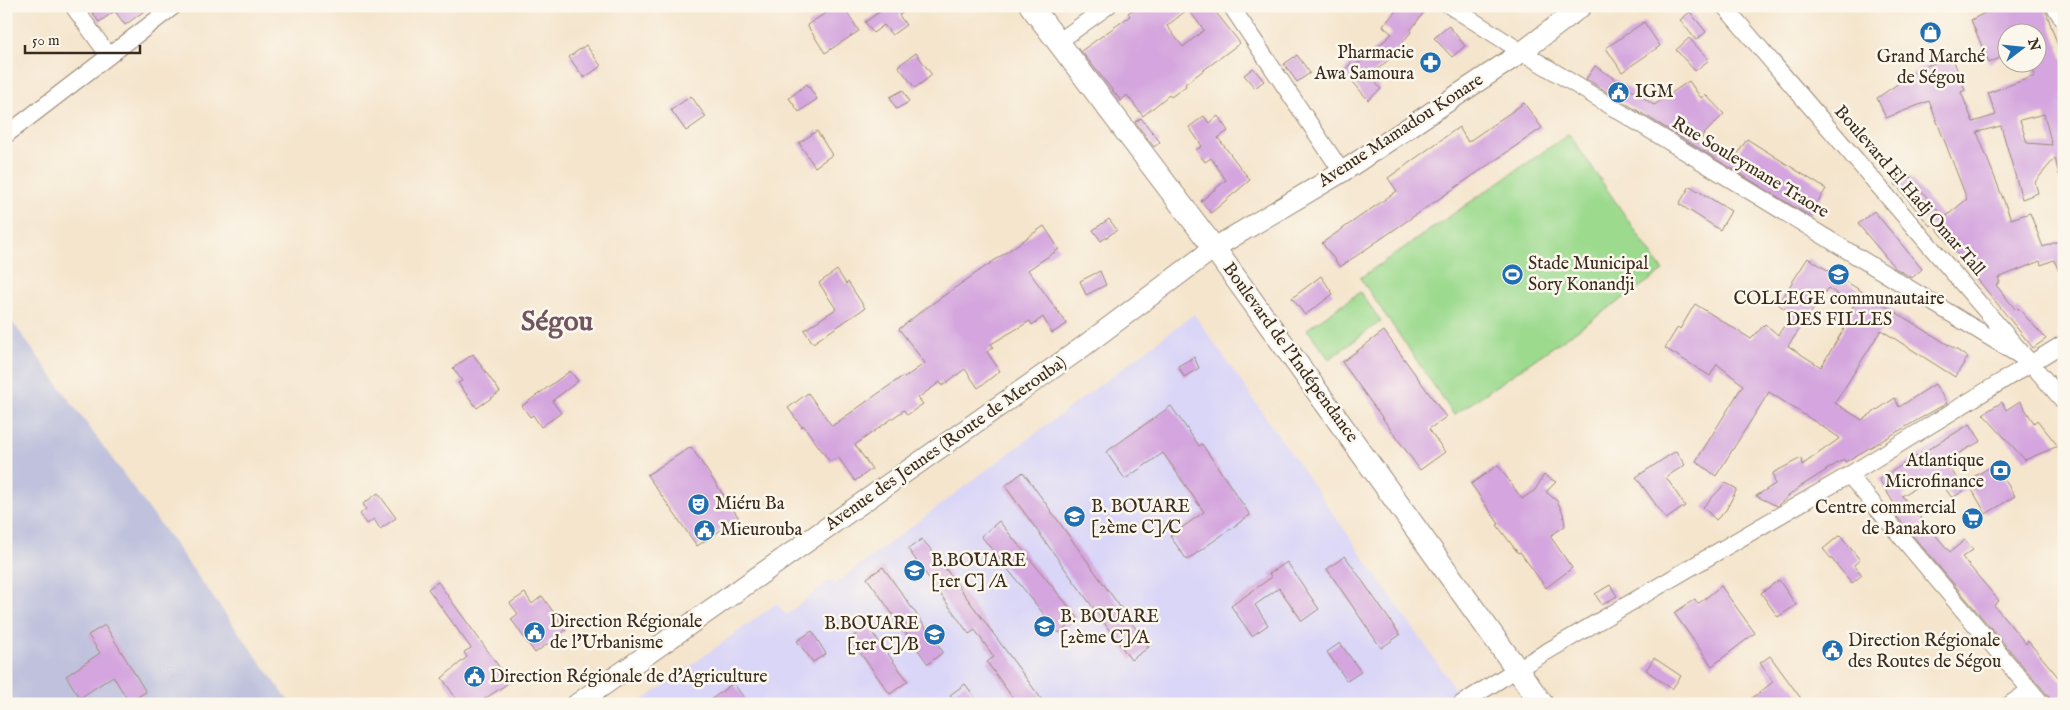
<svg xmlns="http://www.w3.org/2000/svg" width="2070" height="710" font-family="'IM FELL English',serif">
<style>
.built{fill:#dad6f7}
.industrial{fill:#c0c2dd}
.green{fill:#9cda8e;stroke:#6c8256}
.building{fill:#d4a5de;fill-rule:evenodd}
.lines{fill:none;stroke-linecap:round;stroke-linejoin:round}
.minor-casing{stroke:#988876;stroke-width:18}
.major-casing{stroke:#988876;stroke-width:22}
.highway-casing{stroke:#988876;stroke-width:24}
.minor{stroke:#fff;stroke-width:16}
.major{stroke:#fff;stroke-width:20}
.highway{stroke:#fff;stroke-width:22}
.labels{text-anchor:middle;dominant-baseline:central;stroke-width:5;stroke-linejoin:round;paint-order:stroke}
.poi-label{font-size:18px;fill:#3b2a1e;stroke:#fbf7ec;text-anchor:start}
.street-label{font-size:18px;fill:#3b2a1e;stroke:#fbf7ec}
.town-label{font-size:28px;font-weight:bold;fill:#715561;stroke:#fbf7ec}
</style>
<rect width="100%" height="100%" fill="#fbf7ec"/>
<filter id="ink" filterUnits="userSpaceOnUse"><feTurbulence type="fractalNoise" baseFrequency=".02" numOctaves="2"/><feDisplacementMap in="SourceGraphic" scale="10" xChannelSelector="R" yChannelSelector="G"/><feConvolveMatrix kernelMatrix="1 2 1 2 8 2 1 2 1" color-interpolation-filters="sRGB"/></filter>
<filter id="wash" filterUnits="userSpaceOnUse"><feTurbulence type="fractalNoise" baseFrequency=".0096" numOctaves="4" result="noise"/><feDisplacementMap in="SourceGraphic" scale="20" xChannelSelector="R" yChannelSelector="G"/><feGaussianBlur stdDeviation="1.12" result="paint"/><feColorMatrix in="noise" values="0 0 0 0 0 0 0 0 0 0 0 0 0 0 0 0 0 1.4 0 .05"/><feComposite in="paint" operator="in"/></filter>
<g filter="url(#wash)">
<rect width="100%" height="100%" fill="#f5e5cd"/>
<path class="built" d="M1194,314L1459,694L1442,704H638L777,603L786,615L830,580L835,584Z"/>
<path class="industrial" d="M6,313L291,704H6Z"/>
<path class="green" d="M1569,134L1663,271L1454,415L1360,278Z
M1360,292L1381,321L1329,359L1307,329Z"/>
<g id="blocks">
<path class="building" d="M88,6H151L125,25L115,11L99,22Z
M837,6H843L859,31L825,53L807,25Z
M888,6H913L899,15L906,25L892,35L884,25L873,33L865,22Z
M1137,6H1211L1240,43L1185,84L1186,86L1171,97L1169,95L1143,116L1127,95L1121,101L1081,51L1130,16L1128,13ZM1188,9L1204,30L1183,47L1167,26Z
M1400,6H1416L1424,12L1410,31L1411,32L1394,53L1395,54L1370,76L1381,89L1368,100L1344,71L1355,58L1359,63L1392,34L1383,26Z
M1998,6H2044L2064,63V175H2059L2055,158L2035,182L2038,193L2022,199L2001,126L1977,132L2011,219L2030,213L2043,247L2064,239V283L2054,260L2041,265L2040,261L1998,278L2000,282L1996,285L2016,310L2018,308L2046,339L2033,348L1933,224L1930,226L1894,183L1906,172L1944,218L1967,199L1929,101L1886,118L1877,98L1921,68L1952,56L1965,90L1961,92L1973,122L1996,115L1988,93L2035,76L2031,62H2038V32H2008V54L1989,63L1971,20ZM2044,114L2052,145L2027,143L2020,120Z
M1690,12L1706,32L1696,40L1680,20Z
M1644,22L1660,46L1622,72L1606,48Z
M1449,26L1465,46L1452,57L1434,38Z
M1689,38L1709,60L1695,71L1676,50Z
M586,45L601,66L584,78L569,57Z
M916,53L932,75L915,88L898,66Z
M1297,55L1310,73L1297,82L1284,64Z
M1595,66L1654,105L1689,81L1701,98L1705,94L1724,114L1701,137L1735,158L1747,139L1826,189L1809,216L1586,79Z
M1253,68L1264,81L1255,88L1244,75Z
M807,84L817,99L799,112L789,98Z
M903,90L909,102L896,109L890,97Z
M691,96L706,117L686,131L671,110Z
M1524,103L1542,128L1340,267L1322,243L1397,191L1388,178L1459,127L1468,142Z
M1204,116L1209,123L1218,116L1228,131L1218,138L1250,180L1211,213L1201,201L1226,180L1211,158L1205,162L1196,150L1202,146L1189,127Z
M1141,118L1160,142L1154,147L1135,122Z
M817,131L832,155L815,167L799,143Z
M1690,186L1731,211L1720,230L1679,204Z
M1874,211L1922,269L1912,278L1895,268L1858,224Z
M1109,219L1117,230L1101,241L1093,230Z
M1044,226L1059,249L1028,270L1067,324L1052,333L1043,317L1032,325L1030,321L991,344L993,347L987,352L1000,371L978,388L965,369L942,386L940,382L918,398L923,404L907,415L904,410L855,445L872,469L855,481L838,457L830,462L803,425L802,427L788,408L808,393L832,426L903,376L904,378L925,363L899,329L923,310Z
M1808,258L1968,357L1955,377L1881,330L1835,403L1862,420L1895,398L1899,407L1935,384L1947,403L1845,462L1844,459L1798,488L1777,506L1756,496L1775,484L1773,473L1801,458L1802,465L1840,438L1769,392L1716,476L1696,461L1743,385L1717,364L1710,376L1665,348L1678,327L1680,329L1695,304L1751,339L1765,324L1778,335L1792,314L1778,304ZM1828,288L1854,305L1851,311L1854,312L1821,367L1788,346Z
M837,270L846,284L848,282L865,308L813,343L804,330L836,309L819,283Z
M1100,271L1106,285L1086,295L1080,281Z
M1321,276L1333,294L1305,315L1292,298Z
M1384,331L1446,417L1429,429L1445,452L1420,470L1342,362Z
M473,354L500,392L477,408L458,383L462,381L453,368Z
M1194,357L1199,368L1184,377L1178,366Z
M570,371L578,381L552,401L561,413L541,427L533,415L530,417L522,406Z
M2020,401L2034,423L2037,420L2058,446L2025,460L1983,414L2002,402L2006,410Z
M1171,406L1199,446L1202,444L1250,515L1187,560L1170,536L1204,512L1163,453L1125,479L1106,452Z
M1970,424L1981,441L1945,461L1965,490L1952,498L1936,475L1902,496L1950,552L1965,540L1973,550L1962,557L1999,601L1994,605L2026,644L2028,641L2064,684V704H2052L2050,698L1892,511L1896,507L1879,479Z
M691,447L739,518L697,546L647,475Z
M1676,451L1685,465L1666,477L1685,506L1666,519L1636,477Z
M1995,464L2015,496L1986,514L1967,481Z
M1498,465L1522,499L1535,490L1544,475L1556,482L1546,492L1557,501L1563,513L1565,526L1550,536L1572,568L1546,588L1520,552L1518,553L1497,525L1499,524L1471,484Z
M1023,472L1149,647L1131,660L1005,486Z
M1726,483L1737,489L1726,510L1716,520L1703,507Z
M378,493L396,518L380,529L374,519L367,524L360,514L366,509L363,504Z
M999,521L1078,618L1059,633L981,536Z
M1840,535L1860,560L1854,565L1862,575L1852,583L1823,549Z
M922,539L934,553L1045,704H1017L987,662L994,657L975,630L969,634L908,549Z
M1345,556L1400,635L1381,648L1327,569Z
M1287,562L1319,609L1302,621L1279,588L1255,605L1268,625L1252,636L1231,606L1272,577L1269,574Z
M883,567L943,652L928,664L867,578Z
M1779,580L1796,605L1778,617L1761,593Z
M438,582L510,682L477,704H460L442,678L467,657L464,652L471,648L428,589Z
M1610,585L1617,596L1602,605L1595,594Z
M1721,586L1755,633L1712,666L1674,613L1695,599L1698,604Z
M525,593L532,604L542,596L566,630L535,653L511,619L518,614L510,603Z
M105,625L146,692L129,702L113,676L80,698L66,676L100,653L88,635Z
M867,626L908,681L890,694L850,639Z
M812,631L826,654L813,662L797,641Z
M1340,643L1361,672L1347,681L1327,652Z
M1770,656L1805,704H1744L1773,682L1760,663Z
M1654,658L1681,676L1672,689L1646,670Z
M733,683L749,704H705Z
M965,684L980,704H956L950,695Z"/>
</g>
</g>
<g filter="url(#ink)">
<use href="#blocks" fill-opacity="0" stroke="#988876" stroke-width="1"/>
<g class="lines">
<defs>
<path id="minor" d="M73,6L109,56
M1231,6L1342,172
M1450,6L1522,52L2030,362
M1724,6L2064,402
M2054,6L2064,21
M1058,42L1108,6
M6,135L174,6
M1849,475L2042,704
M1461,704L1517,669L1849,475L2064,343
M2010,704L2030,690"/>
<path id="major" d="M577,704L1080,349L1214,248L1342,172L1522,52L1582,6"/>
<path id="highway" d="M1031,6L1214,248L1542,704"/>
</defs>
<use href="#minor" class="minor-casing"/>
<use href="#major" class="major-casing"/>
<use href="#highway" class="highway-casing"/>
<use href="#minor" class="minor"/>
<use href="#major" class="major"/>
<use href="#highway" class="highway"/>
</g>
</g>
<defs>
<symbol id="shop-disc" viewBox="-11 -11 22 22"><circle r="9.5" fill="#1f6fb2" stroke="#fbf7ec"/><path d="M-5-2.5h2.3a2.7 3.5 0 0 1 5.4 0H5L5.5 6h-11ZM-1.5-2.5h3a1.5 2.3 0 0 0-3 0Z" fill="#fff"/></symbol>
<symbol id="pharmacy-disc" viewBox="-11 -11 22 22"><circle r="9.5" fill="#1f6fb2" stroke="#fbf7ec"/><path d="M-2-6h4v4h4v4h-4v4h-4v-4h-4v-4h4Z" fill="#fff"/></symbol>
<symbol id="civic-disc" viewBox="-11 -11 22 22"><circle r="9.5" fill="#1f6fb2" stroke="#fbf7ec"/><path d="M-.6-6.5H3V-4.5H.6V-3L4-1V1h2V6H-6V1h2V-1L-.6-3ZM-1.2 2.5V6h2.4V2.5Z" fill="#fff"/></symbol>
<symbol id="stadium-disc" viewBox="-11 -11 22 22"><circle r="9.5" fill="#1f6fb2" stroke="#fbf7ec"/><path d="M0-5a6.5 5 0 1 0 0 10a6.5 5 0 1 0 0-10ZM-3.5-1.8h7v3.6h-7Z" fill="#fff"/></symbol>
<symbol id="school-disc" viewBox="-11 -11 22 22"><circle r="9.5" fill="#1f6fb2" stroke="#fbf7ec"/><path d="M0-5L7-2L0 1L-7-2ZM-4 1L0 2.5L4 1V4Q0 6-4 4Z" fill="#fff"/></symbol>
<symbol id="bank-disc" viewBox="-11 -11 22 22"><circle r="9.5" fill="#1f6fb2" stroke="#fbf7ec"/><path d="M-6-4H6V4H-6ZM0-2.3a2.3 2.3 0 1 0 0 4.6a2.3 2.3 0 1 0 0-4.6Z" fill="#fff"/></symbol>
<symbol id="theatre-disc" viewBox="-11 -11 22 22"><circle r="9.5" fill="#1f6fb2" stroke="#fbf7ec"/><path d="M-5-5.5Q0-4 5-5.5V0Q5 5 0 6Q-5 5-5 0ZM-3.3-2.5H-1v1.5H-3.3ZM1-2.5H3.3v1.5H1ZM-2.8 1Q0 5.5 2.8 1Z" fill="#fff"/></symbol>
<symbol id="supermarket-disc" viewBox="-11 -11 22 22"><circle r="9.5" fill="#1f6fb2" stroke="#fbf7ec"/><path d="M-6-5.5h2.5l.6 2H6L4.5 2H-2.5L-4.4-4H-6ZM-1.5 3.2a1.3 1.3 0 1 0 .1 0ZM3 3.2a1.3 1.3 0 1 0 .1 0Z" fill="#fff"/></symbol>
</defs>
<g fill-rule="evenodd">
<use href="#shop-disc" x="1918" y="20" width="25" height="25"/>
<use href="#pharmacy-disc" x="1418" y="50" width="25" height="25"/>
<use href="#civic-disc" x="1606" y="80" width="25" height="25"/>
<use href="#stadium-disc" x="1500" y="262" width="25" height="25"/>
<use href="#school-disc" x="1826" y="262" width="25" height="25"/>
<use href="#bank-disc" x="1988" y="458" width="25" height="25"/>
<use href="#theatre-disc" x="686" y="492" width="25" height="25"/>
<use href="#school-disc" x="1062" y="504" width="25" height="25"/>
<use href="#supermarket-disc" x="1960" y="506" width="25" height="25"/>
<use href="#civic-disc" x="692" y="518" width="25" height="25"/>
<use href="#school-disc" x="902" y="558" width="25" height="25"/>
<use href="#school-disc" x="1032" y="614" width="25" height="25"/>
<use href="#civic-disc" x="522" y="620" width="25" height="25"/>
<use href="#school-disc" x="922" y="622" width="25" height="25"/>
<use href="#civic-disc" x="1820" y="638" width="25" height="25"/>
<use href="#civic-disc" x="462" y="664" width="25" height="25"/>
</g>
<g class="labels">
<g class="poi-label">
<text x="1414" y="53" text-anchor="end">Pharmacie<tspan x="1414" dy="21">Awa Samoura</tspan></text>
<text x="1931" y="57" text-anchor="middle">Grand Marché<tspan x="1931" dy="21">de Ségou</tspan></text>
<text x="1635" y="92">IGM</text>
<text x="1528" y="264">Stade Municipal<tspan x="1528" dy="21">Sory Konandji</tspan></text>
<text x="1839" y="299" text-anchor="middle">COLLEGE communautaire<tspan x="1839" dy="21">DES FILLES</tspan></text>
<text x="1984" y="461" text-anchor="end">Atlantique<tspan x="1984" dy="21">Microfinance</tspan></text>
<text x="715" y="504">Miéru Ba</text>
<text x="1091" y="507">B. BOUARE<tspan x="1091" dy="21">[2ème C]/C</tspan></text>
<text x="1956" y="508" text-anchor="end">Centre commercial<tspan x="1956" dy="21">de Banakoro</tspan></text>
<text x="720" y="530">Mieurouba</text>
<text x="931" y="561">B.BOUARE<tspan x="931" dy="21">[1er C] /A</tspan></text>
<text x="1060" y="617">B. BOUARE<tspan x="1060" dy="21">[2ème C]/A</tspan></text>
<text x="550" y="622">Direction Régionale<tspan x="550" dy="21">de l'Urbanisme</tspan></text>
<text x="919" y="624" text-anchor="end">B.BOUARE<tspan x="919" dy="21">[1er C]/B</tspan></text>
<text x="1848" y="641">Direction Régionale<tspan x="1848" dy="21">des Routes de Ségou</tspan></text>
<text x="490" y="677">Direction Régionale de d'Agriculture</text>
</g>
<g class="street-label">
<text transform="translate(1401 131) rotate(-33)">Avenue Mamadou Konare</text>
<text transform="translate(1750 168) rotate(31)">Rue Souleymane Traore</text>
<text transform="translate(1909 191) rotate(49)">Boulevard El Hadj Omar Tall</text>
<text transform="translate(1290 353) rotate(54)">Boulevard de l'Indépendance</text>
<text transform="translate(946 444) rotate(-35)">Avenue des Jeunes (Route de Merouba)</text>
</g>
<g class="town-label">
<text x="557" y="322">Ségou</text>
</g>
</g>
<rect width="2070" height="710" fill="none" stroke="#fbf7ec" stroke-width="25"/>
<g transform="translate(2022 48) rotate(74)"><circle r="24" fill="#fbf7ec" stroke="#aea59a"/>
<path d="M0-4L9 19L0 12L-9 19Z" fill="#1f6fb2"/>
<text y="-8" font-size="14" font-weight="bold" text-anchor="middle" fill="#3b2a1e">N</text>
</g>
<path d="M25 45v8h115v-8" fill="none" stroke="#3b2a1e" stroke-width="2.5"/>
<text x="32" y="45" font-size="15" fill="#3b2a1e" stroke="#fbf7ec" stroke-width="4" paint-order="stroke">50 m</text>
</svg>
